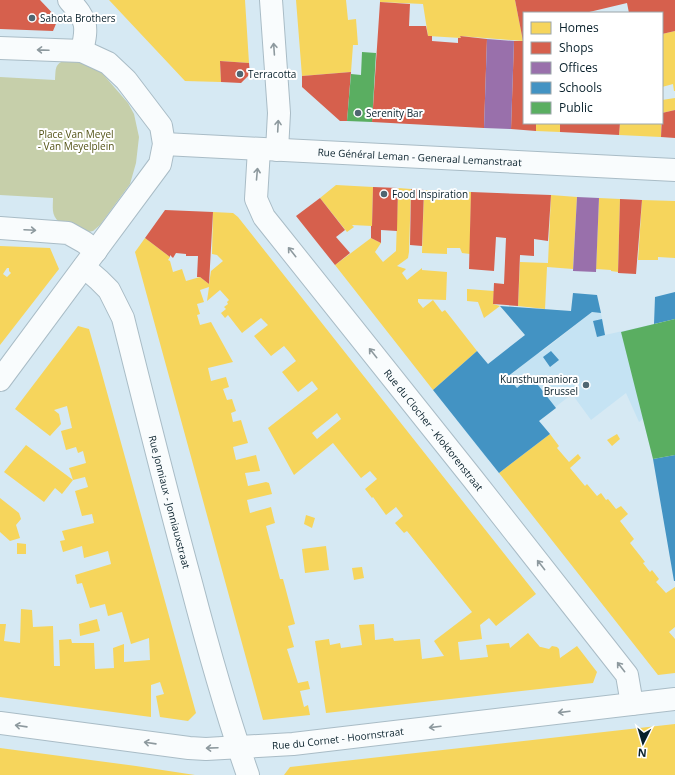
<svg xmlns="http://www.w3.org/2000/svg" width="675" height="775" font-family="'Open Sans',sans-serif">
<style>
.built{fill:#c5e3f3}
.green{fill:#c6cfaa}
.homes{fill:#f6d55c;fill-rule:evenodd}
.shops{fill:#d6604d}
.offices{fill:#9970ab}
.schools{fill:#4393c3}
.public{fill:#5aae61}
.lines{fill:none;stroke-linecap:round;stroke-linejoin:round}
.minor-casing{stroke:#a9bcc6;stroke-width:24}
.minor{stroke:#f9fcfd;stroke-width:22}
.oneway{stroke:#8d999e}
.poi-dot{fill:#506671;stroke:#fff;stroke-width:1.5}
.labels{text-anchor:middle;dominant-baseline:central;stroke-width:4;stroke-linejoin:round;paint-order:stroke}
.poi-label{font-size:10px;fill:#08202b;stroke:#fff;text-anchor:start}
.park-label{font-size:10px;fill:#535316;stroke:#fff}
.street-label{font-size:10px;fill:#08202b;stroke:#fff}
</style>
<rect width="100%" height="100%" fill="#d6e9f3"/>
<path class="built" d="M592,312L601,313L605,335L654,324L675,455L653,459L643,419L639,422L626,393L591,420L572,394L488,460L456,419L539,352L540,353Z"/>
<path class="green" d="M64,61L86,62L95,65L128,103L134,114L139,137L136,163L130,184L100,225L93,231L88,232L59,222C51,215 53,207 53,198L0,195V77L55,80C56,71 54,64 64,61Z"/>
<path class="homes" d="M109,0H245L249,63L220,61L221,82L185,81Z
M296,0H346L348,20L356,19L358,45H353L351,72L302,76Z
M380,0H515L523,41L460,36L461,38L428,36L423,4L380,2Z
M675,31V91H674L673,84L662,87V34Z
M675,98V110L662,113V100Z
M536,123H560V132L536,131Z
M620,123H661V137L619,135Z
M336,185L373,187L372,226L352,225L354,227L347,232L320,198Z
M398,188L411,189L409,252L408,258L397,266L406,269L402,273L407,280L422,268V270L447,272L446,300L418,299V302L423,308L433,300L442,312L445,310L477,351L433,390L335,265L371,238L381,243L375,252L383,262L396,251Z
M424,190L471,192L470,254L462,253L460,248H447V254L422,253Z
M551,195L577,197L573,269L547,267L545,309L518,306L520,262L548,263Z
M599,198L620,199L618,272L611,271V270L596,269Z
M642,200L675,201V258L658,257V260H638Z
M213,212L233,213L238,217L536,594L496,626L489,618L480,625L482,639L458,642L460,660L488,657L486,645L509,643L510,648L528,633L540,647H541L549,649L552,646L557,647L559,649L560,658L577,646L597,672L593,683L326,713L315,641L329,639L330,645L340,643L341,648L362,645L359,625L374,624L375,640L393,638L394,641L420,639L422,659L444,656L434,641L472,612L407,531L404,533L395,523L403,516L396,507L386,515L373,497L372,498L365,489L377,479L370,471L361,478L333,443L294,475L268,428L318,389L312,381L298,392L282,372L296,361L290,353L284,346L271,356L254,336L268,325L261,318L242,333L228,315L225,318L221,313L226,309L224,307L228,304L227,302L229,300L220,290L207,301L209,287L200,290L204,302L197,304L200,314L197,315L200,325L211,322L233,362L208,368L211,381L226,377L229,387L223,389L227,400L232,399L236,411L231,413L233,422L241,420L248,443L233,447L236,460L256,455L260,471L245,473L248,486L266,482L269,483L272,494L247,500L250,513L271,507L275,523L266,526L280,579H283L295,624L288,626L294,647L287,649L298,683L308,681L310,689L300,691L304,707L308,705L310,715L263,720L135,252L145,238L170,257L168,260L170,261L173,272L182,269L186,281L200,277L209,284L211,271L223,261L217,255L212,254ZM337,413L341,419L317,439L312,433Z
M0,246L50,248L59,269L0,345ZM7,268H9V271L11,273L7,277L3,274Z
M467,289L494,291L493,304L500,306L484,318L478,302L467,301Z
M78,326L89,329L100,367L196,713L188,721L160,717L156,696L164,694L160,682L151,685V717L0,697V624H6L4,641L20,643L21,609L32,610L33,627L53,626L54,666H60L59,640L71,639L72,643H94L95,669L114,668L113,648L124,644V662L150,660L149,638L131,644L122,612L108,616L105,604L90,608L82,583L77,584L75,575L111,564L108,551L84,558L82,546L63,552L60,541L65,540L62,531L94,523L92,514L82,516L75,491L88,487L85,477L73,480L69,468L86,463L83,451L78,453L76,447L66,450L61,431L72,428L67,406L54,410L59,414L61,424L50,436L15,409Z
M550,434L559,446L557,448L569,462L578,454L581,458L570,468L585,486L587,484L597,496L601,493L606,500L608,499L616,509L621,506L628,514L620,521L634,539L630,543L645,562L643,563L650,572L652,570L659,579L656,582L666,593L675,587V627L669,632L675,639V673L658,675L499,473Z
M617,434L620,439L612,446L607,440Z
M26,445L73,480L62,494L55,488L44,502L4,472Z
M0,498L19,513L21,519L16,525L20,538L10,541L0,532Z
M306,515L315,518L312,528L304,524Z
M17,543L26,544V554H17Z
M326,546L329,570L305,573L302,549Z
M362,567L364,578L354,580L352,568Z
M97,619L100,631L80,636L79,624Z
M675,724V775H284L290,767Z
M0,748L136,766L195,775H0Z"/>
<path class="shops" d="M0,0H40L58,19L53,31L0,29Z
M515,0H675V31L662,34V13H629L627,3L585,13H524V123H536V131L511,129L514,41H523Z
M380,2L410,4L409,26H426L428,36H432V41L458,43V38H461L460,36L487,39L484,128L372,122Z
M220,61L249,63L250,74L241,83L221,82Z
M351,72L347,121H340L302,87V76Z
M675,110V138L661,137L662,113Z
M560,123H620L619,135L560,132Z
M373,187L398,188L397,231L381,230V243L371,238V226H372Z
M411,189L424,190L422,246L410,245Z
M471,192L551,195L548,241L534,239V256L520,255L518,306L493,304L494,283L504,284L506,238L496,237L494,271L469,269Z
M320,198L345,230L336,237L350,253L335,265L296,216Z
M620,199L642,200L636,274L618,273Z
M165,210L213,212L209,284L200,277H197L198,256H186V254L176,253L173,258L170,255V257L145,238Z"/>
<path class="offices" d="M487,39L514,41L511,129L484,128Z
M577,197L599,198L596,272L573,271Z"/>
<path class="schools" d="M675,292V319L654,324L655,297Z
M573,293L597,295L601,313L592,312L507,377L517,388L531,376L556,408L539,421L550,434L499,473L433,390L477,351L488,364L525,335L500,306L571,311Z
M602,319L605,335L597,337L593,321Z
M551,351L559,360L550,367L543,357Z
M675,455V581H674L653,459Z"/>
<path class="public" d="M362,52L376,53L372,122L347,121L351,74L361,75Z
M675,319V455L653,459L621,332Z"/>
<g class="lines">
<defs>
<g id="minor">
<path d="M69,0C87,20 88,25 82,51"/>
<path d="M271,0L279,113L277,150"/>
<path d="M0,48L82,51L108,63L126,80L161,126L164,144L160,164L0,380"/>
<path id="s1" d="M164,144L675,170"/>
<path id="s2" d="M259,149L256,199L264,217L473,479L627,675L632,704"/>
<path d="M0,228L68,233L84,242L96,251"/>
<path id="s3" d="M84,267L99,280L109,290L123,318C145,406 167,495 191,583C208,648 226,712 248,775"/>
<path id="s4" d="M0,723L189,748L206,749L293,744L675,699"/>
</g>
</defs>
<use href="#minor" class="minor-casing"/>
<use href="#minor" class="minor"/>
</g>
<defs><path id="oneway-shaft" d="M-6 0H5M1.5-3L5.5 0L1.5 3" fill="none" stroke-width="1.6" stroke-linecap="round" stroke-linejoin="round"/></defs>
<g class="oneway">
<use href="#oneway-shaft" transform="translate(274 49) rotate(-94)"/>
<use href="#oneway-shaft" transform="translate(43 50) rotate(-178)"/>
<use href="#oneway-shaft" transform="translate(278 126) rotate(-87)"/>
<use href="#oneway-shaft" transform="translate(257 174) rotate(-85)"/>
<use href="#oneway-shaft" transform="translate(30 230) rotate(3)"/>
<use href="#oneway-shaft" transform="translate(292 252) rotate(-129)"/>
<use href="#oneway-shaft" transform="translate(373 353) rotate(-129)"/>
<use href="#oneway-shaft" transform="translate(541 565) rotate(-128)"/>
<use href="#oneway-shaft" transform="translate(621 667) rotate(-128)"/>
<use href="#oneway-shaft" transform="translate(564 712) rotate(173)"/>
<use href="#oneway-shaft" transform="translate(21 726) rotate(-172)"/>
<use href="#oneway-shaft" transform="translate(435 727) rotate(173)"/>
<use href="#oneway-shaft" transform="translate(150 743) rotate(-172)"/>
<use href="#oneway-shaft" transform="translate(212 748) rotate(178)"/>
</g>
<g class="poi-dot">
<circle cx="32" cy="18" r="4"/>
<circle cx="240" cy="74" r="4"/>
<circle cx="358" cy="113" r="4"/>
<circle cx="384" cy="194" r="4"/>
<circle cx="586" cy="385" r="4"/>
</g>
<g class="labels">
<g class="poi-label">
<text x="40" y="18">Sahota Brothers</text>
<text x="248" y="74">Terracotta</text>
<text x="366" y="113">Serenity Bar</text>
<text x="392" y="194">Food Inspiration</text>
<text x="578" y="379" text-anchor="end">Kunsthumaniora<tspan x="578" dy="12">Brussel</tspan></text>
</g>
<g class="park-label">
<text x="76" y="134">Place Van Meyel<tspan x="76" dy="12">- Van Meyelplein</tspan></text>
</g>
<g class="street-label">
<text stroke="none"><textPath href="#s1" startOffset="256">Rue Général Leman - Generaal Lemanstraat</textPath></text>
<text stroke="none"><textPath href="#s2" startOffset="342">Rue du Clocher - Kloktorenstraat</textPath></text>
<text stroke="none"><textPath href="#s3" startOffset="255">Rue Jonniaux - Jonniauxstraat</textPath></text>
<text stroke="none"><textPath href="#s4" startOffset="340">Rue du Cornet - Hoornstraat</textPath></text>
</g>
</g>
<rect x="523" y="12" width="140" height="112" fill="#ffffff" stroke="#9ca6aa"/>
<rect x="531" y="22" width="20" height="12" fill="#f6d55c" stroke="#9ca6aa"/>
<text x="559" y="32" font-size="12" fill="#08202b">Homes</text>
<rect x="531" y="42" width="20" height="12" fill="#d6604d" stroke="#9ca6aa"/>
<text x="559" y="52" font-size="12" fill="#08202b">Shops</text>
<rect x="531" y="62" width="20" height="12" fill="#9970ab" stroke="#9ca6aa"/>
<text x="559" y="72" font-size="12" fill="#08202b">Offices</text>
<rect x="531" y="82" width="20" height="12" fill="#4393c3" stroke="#9ca6aa"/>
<text x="559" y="92" font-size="12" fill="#08202b">Schools</text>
<rect x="531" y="102" width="20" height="12" fill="#5aae61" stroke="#9ca6aa"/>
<text x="559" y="112" font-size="12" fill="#08202b">Public</text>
<g transform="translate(643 743) rotate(185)" stroke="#ffffff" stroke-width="3" paint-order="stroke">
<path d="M0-3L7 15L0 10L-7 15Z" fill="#08202b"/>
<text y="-6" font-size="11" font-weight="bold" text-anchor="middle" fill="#08202b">N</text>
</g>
</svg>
